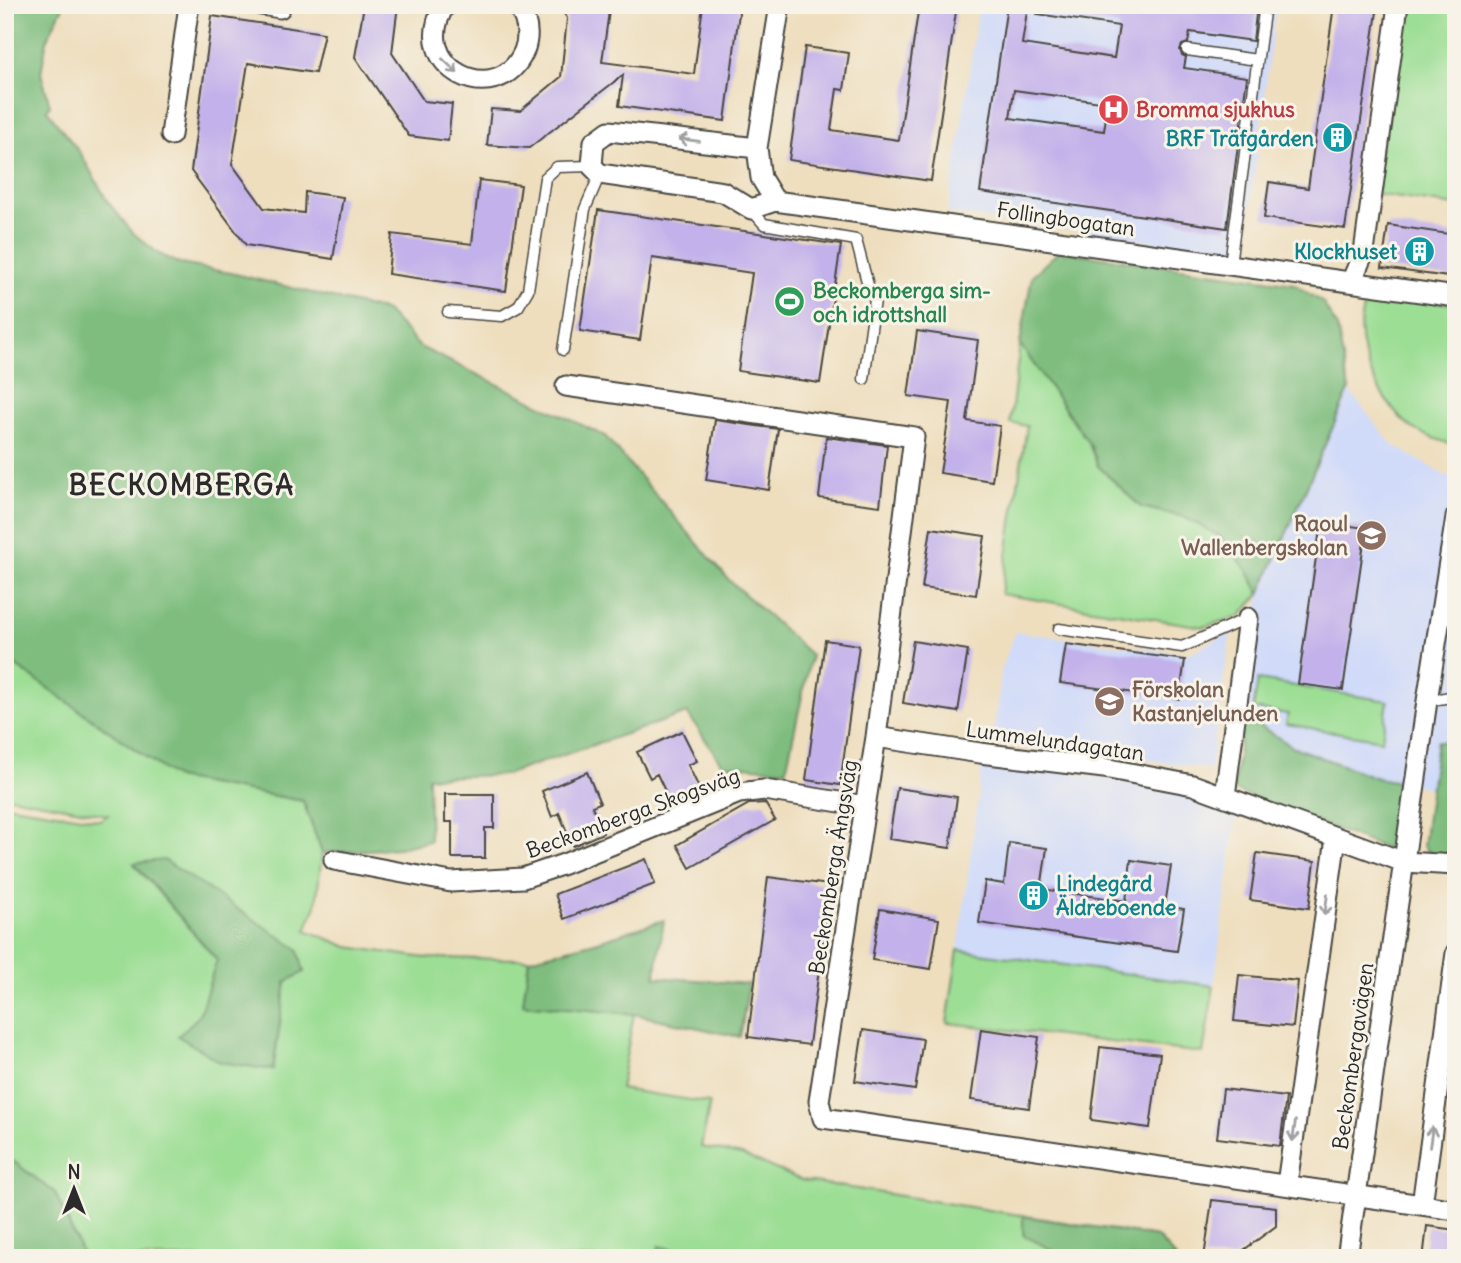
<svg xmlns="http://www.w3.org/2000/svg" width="1461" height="1263" font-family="Delius,sans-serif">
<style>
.built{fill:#d0daf9}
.green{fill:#9dde95;stroke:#648460;stroke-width:2;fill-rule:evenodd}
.forest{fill:#7ebd7e;stroke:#547454;stroke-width:2}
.building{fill:#c2b1ea;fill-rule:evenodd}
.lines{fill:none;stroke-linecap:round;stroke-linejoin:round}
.lane-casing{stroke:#484641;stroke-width:13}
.street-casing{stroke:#484641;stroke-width:23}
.lane{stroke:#fff;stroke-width:10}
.street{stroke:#fff;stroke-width:19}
.oneway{stroke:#a0a0a0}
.labels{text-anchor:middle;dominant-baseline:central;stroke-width:6;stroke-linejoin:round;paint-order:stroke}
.health-label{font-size:21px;font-weight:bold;fill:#be3a42;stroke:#f7f3e8;text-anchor:start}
.culture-label{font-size:21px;font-weight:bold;fill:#0d838f;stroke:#f7f3e8;text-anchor:end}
.street-label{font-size:21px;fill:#2b2b2b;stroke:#f7f3e8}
.leisure-label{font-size:21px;font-weight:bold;fill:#27864d;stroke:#f7f3e8;text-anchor:start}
.education-label{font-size:21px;font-weight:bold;fill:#785e54;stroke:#f7f3e8;text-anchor:end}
.district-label{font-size:28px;font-weight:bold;letter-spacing:2px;fill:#2b2b2b;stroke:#f7f3e8}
</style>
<rect width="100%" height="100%" fill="#f7f3e8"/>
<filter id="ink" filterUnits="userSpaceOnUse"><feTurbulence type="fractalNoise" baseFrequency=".0143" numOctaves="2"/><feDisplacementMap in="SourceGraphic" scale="14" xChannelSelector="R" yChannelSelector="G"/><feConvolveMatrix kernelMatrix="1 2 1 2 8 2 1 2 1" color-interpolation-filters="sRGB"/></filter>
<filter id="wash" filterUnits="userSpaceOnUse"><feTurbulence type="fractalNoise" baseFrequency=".00686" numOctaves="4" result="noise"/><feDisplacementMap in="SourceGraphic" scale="28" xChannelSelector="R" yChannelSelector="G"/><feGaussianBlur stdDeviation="1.57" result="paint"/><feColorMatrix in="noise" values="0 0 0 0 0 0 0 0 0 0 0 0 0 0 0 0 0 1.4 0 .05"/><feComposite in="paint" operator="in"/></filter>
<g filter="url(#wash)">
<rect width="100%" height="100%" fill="#eedebe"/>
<path class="built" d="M979,5H1276L1244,255L948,213Z
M1349,390L1391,444L1446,476L1456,477V743L1437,741L1430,788L1377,778L1292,747L1243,715L1260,594Z
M1016,632L1188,654L1231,632L1210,769L993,737L1002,666Z
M983,759L1193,792L1237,808L1214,986L958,950Z"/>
<path class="green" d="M1403,5H1456V206L1373,194Z
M1373,292L1456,305V445C1440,441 1424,436 1411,427C1382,404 1356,355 1361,318C1362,311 1365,303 1367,297Z
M1020,344L1088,442L1098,466L1141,507L1184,517L1220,536L1247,570L1260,594L1240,616L1203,627L1001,594L1027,426L1010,423Z
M5,658L176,778L303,801L322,853L316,905L306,930L348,947L426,958L529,959L523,1004L634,1014L620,1089L710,1103L701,1147L742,1155L801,1180L1157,1237L1176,1258H712L660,1247L657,1258H84L55,1193L5,1155V805L100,820L108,815L5,796ZM134,864L286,982L273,1070L179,1036L199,1016L217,960Z
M1258,680L1388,701L1382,740L1286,724L1288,714L1253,709Z
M958,950L1214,986L1203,1053L947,1023Z"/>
<path class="forest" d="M5,5H64L47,39L41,73L50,105L47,110L81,154L108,202L133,233L159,254L180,264L231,273L386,311L420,347L605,436L728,579L811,655L786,770L722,764L687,713L505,775L428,777L430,841L398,848L322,853L303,801L176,778L5,658Z
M1059,251L1294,284L1323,303L1337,327L1349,390L1260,594L1247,570L1220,536L1184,517L1141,507L1098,466L1091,446L1020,344L1032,276Z
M1243,715L1293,747L1377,778L1406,783L1398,846L1387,849L1234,790Z
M1437,741L1456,743V854H1431L1423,846Z
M164,860L298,949L304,972L286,982L273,1070L220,1062L178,1036L199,1016L217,960L134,863Z
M664,920L655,977L749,984L740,1037L634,1014L523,1004L529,959L595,942Z
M5,1155L55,1193L84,1258H5Z
M1023,1216L1157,1237L1176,1258H1060V1254L1023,1235Z
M659,1246L712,1258H657Z"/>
<g id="blocks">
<path class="building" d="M364,5H398L392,53L424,101L452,104L448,141L409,136L355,57Z
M558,5H605L609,11L602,62L694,74L703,5H740L725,121L619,106L623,75L529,148L487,145L491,109L520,111L561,77L567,18Z
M919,5H957L931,181L789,160L805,47L849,53L844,90L837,89L831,130L899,140Z
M1007,5H1028L1022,44L1114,58L1119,26L1037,14L1038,5H1257L1253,41L1190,32L1188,43L1182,45L1180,50L1182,55L1186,57L1184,68L1247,77L1227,228L980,192ZM1014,90L1108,103L1104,131L1010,118Z
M1334,5H1378L1345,229L1264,218L1269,182L1308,188Z
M212,16L324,33L315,73L248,63L232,164L264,208L304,213L305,192L343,197L333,259L246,245L191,171Z
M479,180L521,185L506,291L388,274L392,234L472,244Z
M598,210L841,245L820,383L738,371L752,273L652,258L640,340L580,331Z
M1388,225L1456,235V278L1382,268Z
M917,331L978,340L967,421L1000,426L992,481L940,473L951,402L908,396Z
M715,420L778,429L769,490L706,480Z
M826,437L887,445L880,506L819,498Z
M1321,522L1366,528L1343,690L1298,684Z
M931,528L985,536L976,595L922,588Z
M825,640L859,645L840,785L806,780Z
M913,641L968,650L958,712L903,703Z
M1066,644L1185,660L1179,699L1060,683Z
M682,731L697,761L688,765L701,792L672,806L657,774L650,778L637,752Z
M587,772L600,803L592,806L603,833L573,846L559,813L552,817L542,791Z
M897,788L957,797L950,848L889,839Z
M445,794H494V828H485V858H452V822H445Z
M765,803L775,820L690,868L677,845L749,804Z
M1009,843L1047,848L1041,889L1126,901L1131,860L1171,866L1165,906L1184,909L1177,951L979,923L985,881L1004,884Z
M1257,853L1315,861L1309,908L1250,900Z
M646,859L655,884L564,919L555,894Z
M768,877L830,885L809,1045L748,1037Z
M880,909L939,919L931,969L872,960Z
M1239,975L1298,981L1293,1027L1234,1021Z
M981,1029L1039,1037L1029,1108L971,1100Z
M863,1030L923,1039L915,1090L855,1081Z
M1100,1047L1160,1054L1150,1128L1091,1120Z
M1223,1089L1286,1097L1280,1146L1217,1138Z
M1212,1200L1276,1207V1226L1233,1258H1204Z
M1427,1226L1456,1230V1258H1429L1424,1251Z"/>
</g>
</g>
<g filter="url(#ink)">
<use href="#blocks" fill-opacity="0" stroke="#484641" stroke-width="2"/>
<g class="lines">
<defs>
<path id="lane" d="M1187,50L1257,60
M751,209L764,224L856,240L869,289L875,300L864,379
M1230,264L1265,5
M448,312L502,316L518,307L528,290L545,178L557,167L592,166
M563,350L585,209L600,174
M1059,629L1182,647L1248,618
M1427,701L1456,696"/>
<path id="street" d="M261,5L280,8
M445,5C406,68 498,112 524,51C530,35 527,19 517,5
M171,135L189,5
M757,148L609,131L594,142L592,166L600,174L723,192L751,209L775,201L1456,297
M775,201L761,178L757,148L780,5
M1351,282L1364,252L1398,5
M566,386L914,437L876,737L819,1101L823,1118L1456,1210
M876,737L980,753L1104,768L1193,785L1404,862L1456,865
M1225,796L1248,618
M334,860L451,882L523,878L564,864L739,793L764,790L865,806
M1287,1184L1336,838
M1422,1205L1456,953
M1347,1258L1427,701L1456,517"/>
</defs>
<use href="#lane" class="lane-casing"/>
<use href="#street" class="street-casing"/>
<use href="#lane" class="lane"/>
<use href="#street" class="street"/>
</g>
<defs><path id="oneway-shaft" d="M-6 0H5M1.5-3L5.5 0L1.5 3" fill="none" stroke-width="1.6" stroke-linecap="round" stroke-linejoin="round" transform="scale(1.75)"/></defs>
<g class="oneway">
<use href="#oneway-shaft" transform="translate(450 66) rotate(44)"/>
<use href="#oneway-shaft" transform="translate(689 140) rotate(-173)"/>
<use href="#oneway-shaft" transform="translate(1326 905) rotate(98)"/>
<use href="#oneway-shaft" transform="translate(1294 1131) rotate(98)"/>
<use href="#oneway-shaft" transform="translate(1431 1137) rotate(-82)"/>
</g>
</g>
<defs>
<symbol id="hospital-disc" viewBox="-11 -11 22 22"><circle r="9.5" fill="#e0444e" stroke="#f7f3e8"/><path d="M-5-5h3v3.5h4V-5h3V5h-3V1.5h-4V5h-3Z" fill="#fff"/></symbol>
<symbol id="building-disc" viewBox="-11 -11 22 22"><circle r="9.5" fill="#0f9aa8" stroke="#f7f3e8"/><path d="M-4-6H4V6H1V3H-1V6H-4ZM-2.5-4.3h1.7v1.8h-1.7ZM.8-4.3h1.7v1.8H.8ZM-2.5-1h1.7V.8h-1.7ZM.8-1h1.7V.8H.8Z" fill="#fff"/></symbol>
<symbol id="stadium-disc" viewBox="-11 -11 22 22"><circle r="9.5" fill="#2e9e5b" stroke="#f7f3e8"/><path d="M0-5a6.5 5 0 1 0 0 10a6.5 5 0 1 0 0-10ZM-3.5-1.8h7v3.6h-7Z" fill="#fff"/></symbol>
<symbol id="school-disc" viewBox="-11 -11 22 22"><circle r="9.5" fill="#8d6e63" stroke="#f7f3e8"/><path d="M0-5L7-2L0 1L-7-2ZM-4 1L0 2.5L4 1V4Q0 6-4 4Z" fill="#fff"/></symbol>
</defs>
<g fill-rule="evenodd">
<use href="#hospital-disc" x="1096" y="92" width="35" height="35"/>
<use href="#building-disc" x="1320" y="120" width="35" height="35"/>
<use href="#building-disc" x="1402" y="234" width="35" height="35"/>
<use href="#stadium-disc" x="772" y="284" width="35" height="35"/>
<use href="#school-disc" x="1354" y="518" width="35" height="35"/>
<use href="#school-disc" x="1092" y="684" width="35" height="35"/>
<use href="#building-disc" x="1016" y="878" width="35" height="35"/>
</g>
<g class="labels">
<g class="health-label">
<text x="1136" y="109">Bromma sjukhus</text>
</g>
<g class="culture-label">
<text x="1314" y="138">BRF Träfgården</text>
<text x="1397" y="251">Klockhuset</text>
<text x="1056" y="883" text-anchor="start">Lindegård<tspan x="1056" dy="24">Äldreboende</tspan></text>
</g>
<g class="street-label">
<text transform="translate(1066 219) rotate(8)">Follingbogatan</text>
<text transform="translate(1055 741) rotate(8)">Lummelundagatan</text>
<text transform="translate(633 813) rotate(-20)">Beckomberga Skogsväg</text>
<text transform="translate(833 867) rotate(-81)">Beckomberga Ängsväg</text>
<text transform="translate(1353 1056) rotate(-82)">Beckombergavägen</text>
</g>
<g class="leisure-label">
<text x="813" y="290">Beckomberga sim-<tspan x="813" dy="24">och idrottshall</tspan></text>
</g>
<g class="education-label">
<text x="1348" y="523">Raoul<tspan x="1348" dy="24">Wallenbergskolan</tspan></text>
<text x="1132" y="689" text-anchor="start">Förskolan<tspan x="1132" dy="24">Kastanjelunden</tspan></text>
</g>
<g class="district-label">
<text x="182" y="485">BECKOMBERGA</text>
</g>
</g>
<rect width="1461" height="1263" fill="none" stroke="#f7f3e8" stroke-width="28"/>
<g transform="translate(74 1189)" stroke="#f7f3e8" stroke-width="5" paint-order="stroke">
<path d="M0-5L12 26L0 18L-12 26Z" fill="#2b2b2b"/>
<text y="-10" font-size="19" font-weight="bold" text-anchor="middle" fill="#2b2b2b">N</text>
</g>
</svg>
